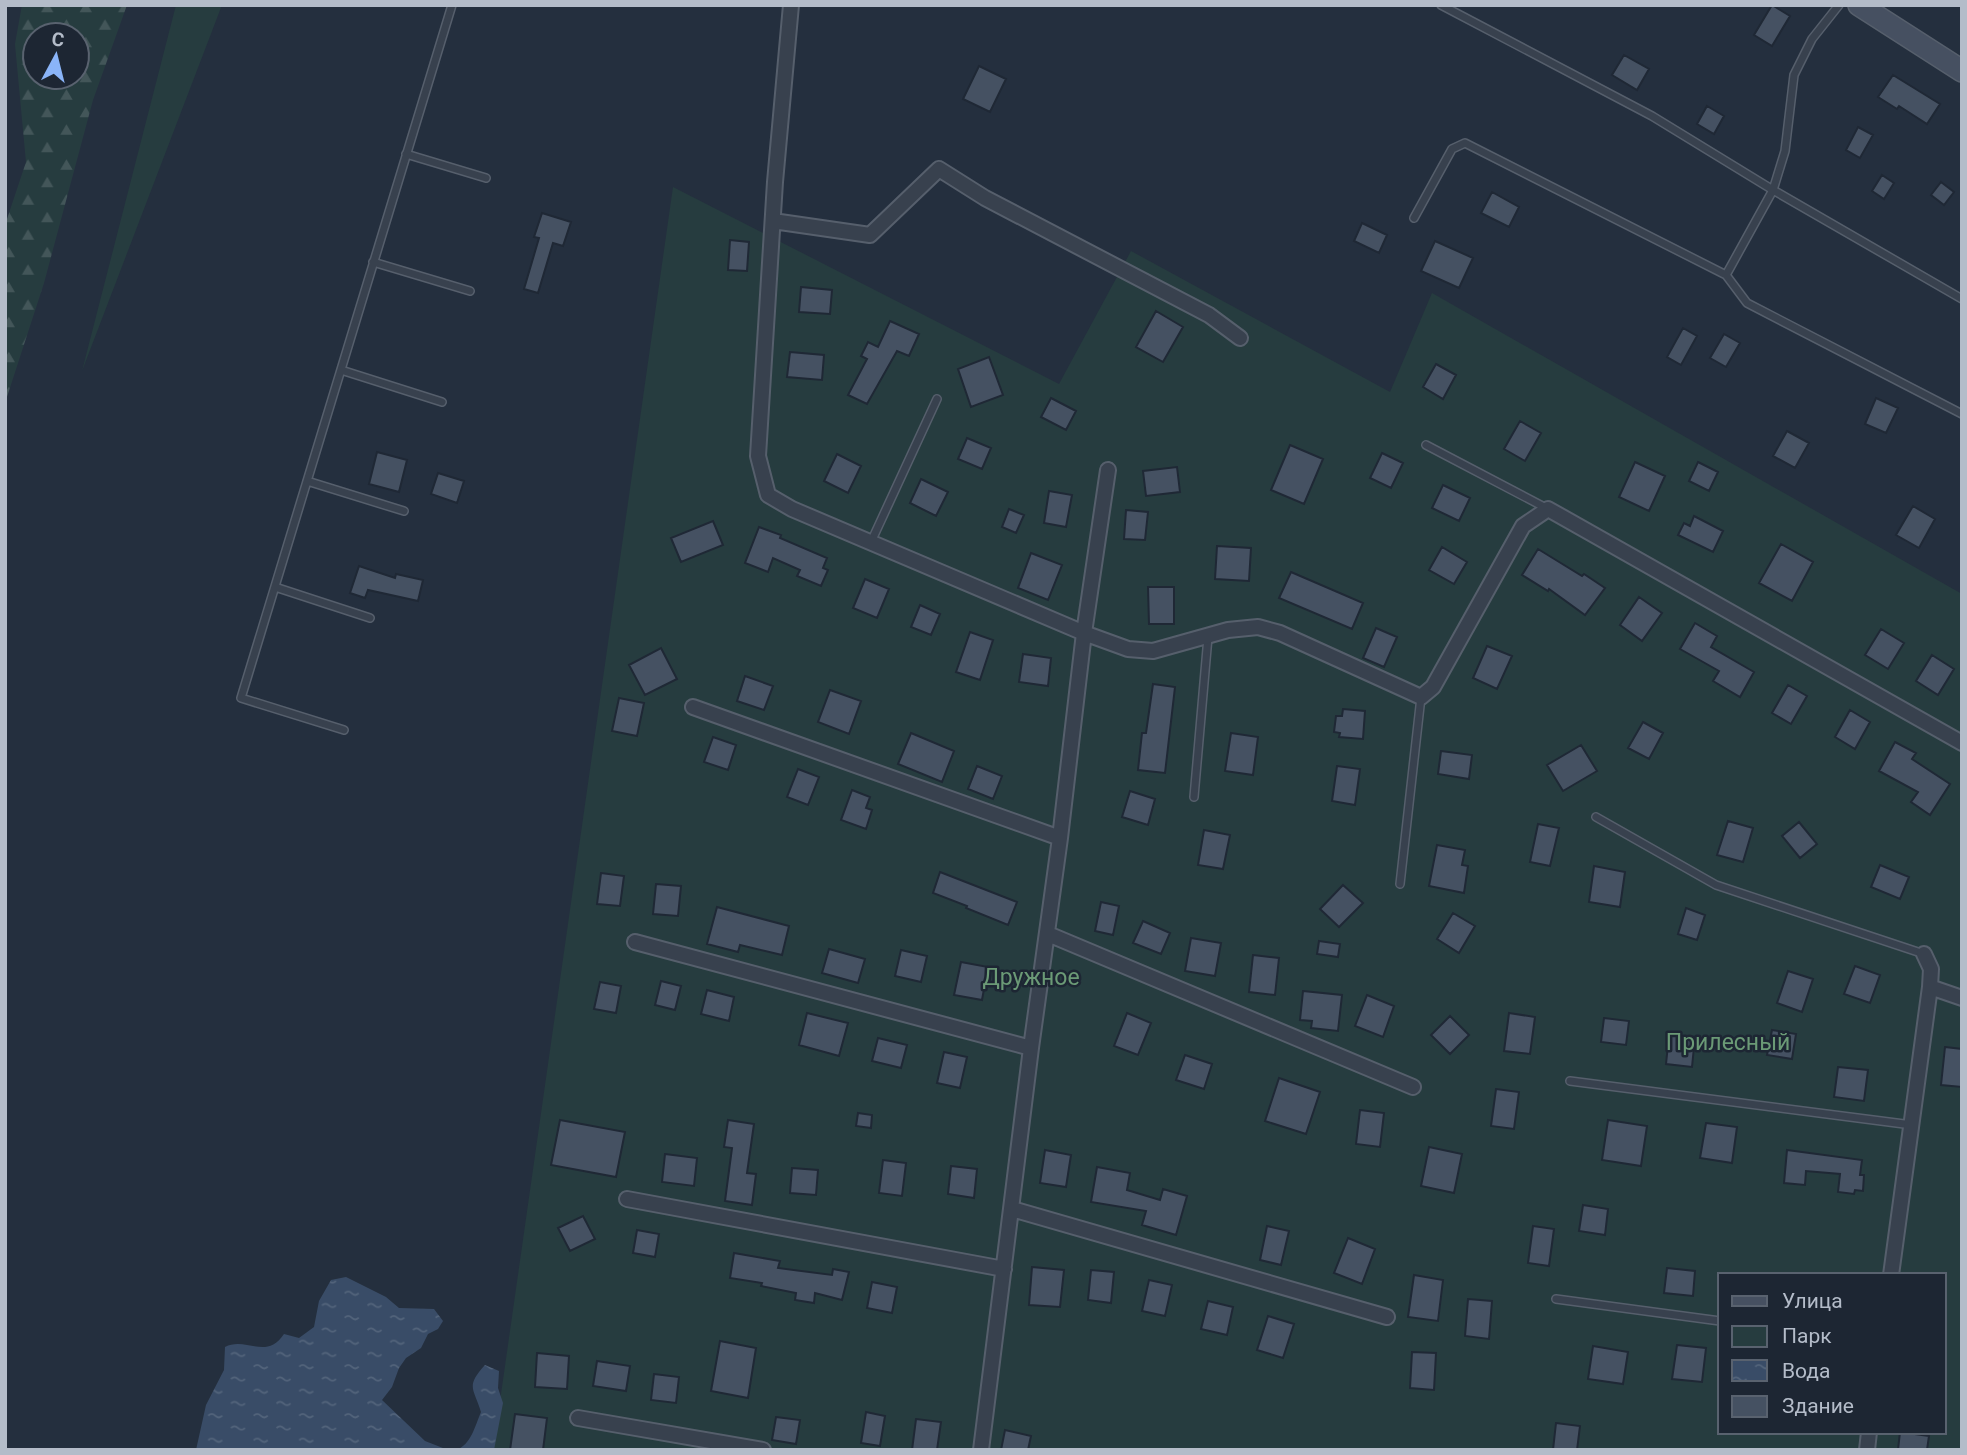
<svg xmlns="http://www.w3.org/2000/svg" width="1967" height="1455" font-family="Roboto,sans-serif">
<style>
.green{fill:#263c3f;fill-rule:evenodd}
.forest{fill:url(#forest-firs);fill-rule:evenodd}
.water{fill:url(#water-ripples)}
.building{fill:#455162;stroke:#1f2835;stroke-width:2}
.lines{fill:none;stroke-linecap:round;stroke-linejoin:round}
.lane-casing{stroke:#565f6c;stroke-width:10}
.street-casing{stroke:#565f6c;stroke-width:18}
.secondary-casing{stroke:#565f6c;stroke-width:24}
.lane{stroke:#38414e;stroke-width:7}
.street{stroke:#38414e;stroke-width:14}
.secondary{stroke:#465061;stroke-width:21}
.labels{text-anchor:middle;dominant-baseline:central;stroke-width:5;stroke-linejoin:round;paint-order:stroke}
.park-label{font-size:23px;fill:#6b9a76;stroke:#1d2633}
</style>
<defs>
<pattern id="forest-firs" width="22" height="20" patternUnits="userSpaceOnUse" patternTransform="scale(1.75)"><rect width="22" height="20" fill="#263c3f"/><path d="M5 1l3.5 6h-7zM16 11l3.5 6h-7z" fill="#435659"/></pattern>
<pattern id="water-ripples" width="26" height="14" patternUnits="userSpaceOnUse" patternTransform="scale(1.75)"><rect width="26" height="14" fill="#394c67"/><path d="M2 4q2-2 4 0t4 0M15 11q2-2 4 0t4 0" fill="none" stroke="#53647b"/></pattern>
</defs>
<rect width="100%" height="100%" fill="#242f3e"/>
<path class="green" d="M176,5H222L82,371Z
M673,187L1059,384L1131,251L1390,392L1432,293L1962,594V1450H493ZM1720,1275H1944V1432H1720Z"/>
<path class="forest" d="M22,5H127L93,100L44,283L5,403V225L26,162L15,44ZM35,35H77V77H35Z"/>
<path class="water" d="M346,1277L386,1297L399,1308L434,1309L443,1321L438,1329L428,1334L421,1348L406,1358L399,1368L392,1387L382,1400L425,1441L448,1450H196L206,1405L224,1370L225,1347C246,1336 266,1361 284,1334L299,1338L314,1327L319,1301L331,1280Z
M485,1365L499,1371L498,1388L503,1403L494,1450H456C471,1445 475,1426 481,1412C474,1388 465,1387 485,1365Z"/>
<path class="building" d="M1772,5L1790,16L1772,46L1754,35Z
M1624,55L1649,69L1637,90L1612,75Z
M979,66L1006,79L990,112L963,99Z
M1893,75L1940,104L1927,124L1899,106L1897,109L1878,97Z
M1707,106L1724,116L1714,134L1697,124Z
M1858,127L1873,135L1860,158L1846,150Z
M1882,175L1894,183L1884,199L1872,191Z
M1941,182L1954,192L1944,205L1931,195Z
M1492,192L1519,207L1509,227L1481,213Z
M542,213L571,222L563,246L553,243L538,293L524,289L539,238L534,237Z
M1362,223L1387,235L1379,253L1354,241Z
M730,240L749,242L747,271L728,270Z
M1435,241L1473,258L1459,288L1421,271Z
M801,287L832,290L830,314L799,312Z
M1156,311L1183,327L1163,362L1136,347Z
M890,321L919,334L909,356L897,351L867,404L848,395L867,359L861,356L868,342L878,347Z
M1683,328L1697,336L1681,365L1667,357Z
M1724,334L1740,343L1726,367L1710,358Z
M790,352L824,355L822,380L787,377Z
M989,357L1003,395L971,407L958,369Z
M1436,364L1456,375L1443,399L1423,387Z
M1051,398L1076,411L1066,430L1041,417Z
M1876,398L1898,408L1886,433L1865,424Z
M1520,421L1541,433L1525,461L1504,449Z
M1787,431L1809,443L1795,468L1773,456Z
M967,438L991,448L982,469L958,459Z
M1290,445L1323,459L1304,504L1271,490Z
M377,452L407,460L399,492L369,484Z
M1382,453L1403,463L1391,488L1370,478Z
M837,454L861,466L848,493L824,481Z
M1635,462L1665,476L1649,511L1619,497Z
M1698,462L1718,472L1709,491L1689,481Z
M1177,467L1180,492L1146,496L1143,471Z
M438,473L464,481L457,503L431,494Z
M921,479L948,492L936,516L910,503Z
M1443,485L1470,498L1459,521L1432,508Z
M1049,491L1072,495L1066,527L1044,523Z
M1913,506L1935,519L1919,548L1896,535Z
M1009,509L1024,515L1016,533L1002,527Z
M1126,510L1148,512L1145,540L1124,539Z
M1694,516L1723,531L1713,552L1678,535L1684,523L1690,526Z
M713,521L723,545L681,562L671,538Z
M759,527L781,535L780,538L827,558L823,568L828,570L821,586L797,576L800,570L773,558L768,572L745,563Z
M1781,544L1813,562L1792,601L1759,583Z
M1217,546L1251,548L1249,581L1215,579Z
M1442,547L1467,562L1454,584L1429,570Z
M1538,549L1582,576L1584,574L1605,588L1585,615L1549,589L1548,591L1522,575Z
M1031,553L1062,565L1048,600L1018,588Z
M359,566L395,578L396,574L423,580L418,601L368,590L365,598L350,593Z
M1291,572L1363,603L1352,629L1279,598Z
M865,579L889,589L877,618L853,608Z
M1148,587H1174V624H1149Z
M1639,597L1662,613L1642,641L1620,625Z
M920,605L940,614L931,635L911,627Z
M1695,623L1717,636L1711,647L1754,672L1740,697L1713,681L1719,671L1680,649Z
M1376,628L1397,637L1384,667L1363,658Z
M1881,629L1904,643L1888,669L1865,655Z
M970,632L993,640L980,680L956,672Z
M1487,646L1512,656L1497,689L1473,678Z
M661,648L677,679L645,695L629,665Z
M1023,654L1051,658L1048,686L1019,682Z
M1932,655L1954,669L1938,695L1916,681Z
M745,676L773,686L764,710L737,701Z
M1153,684L1175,687L1165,773L1138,770L1142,733H1146Z
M1788,685L1807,696L1791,724L1772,713Z
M830,690L861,701L849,734L818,722Z
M619,698L644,703L637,736L612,731Z
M1343,709L1365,711L1363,739L1339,737L1340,733L1334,732L1336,716H1342Z
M1850,710L1870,722L1855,749L1835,737Z
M1643,722L1663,733L1649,759L1628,748Z
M911,733L954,751L942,782L898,764Z
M1231,733L1258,737L1253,775L1225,771Z
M713,737L736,745L728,770L704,762Z
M1895,742L1916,753L1912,759L1950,784L1930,815L1911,802L1918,792L1879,771Z
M1581,745L1597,771L1563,791L1547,765Z
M1441,751L1472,755L1469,779L1438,774Z
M977,766L1002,776L993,799L968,789Z
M1337,766L1360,769L1355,805L1332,801Z
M798,769L819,777L808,805L787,797Z
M852,790L870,797L866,808L872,810L866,829L841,820Z
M1130,791L1155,799L1148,825L1122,817Z
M1728,821L1753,828L1743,862L1717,855Z
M1799,822L1817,844L1800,858L1782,836Z
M1538,824L1559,828L1550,866L1530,862Z
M1204,830L1230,835L1223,869L1198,865Z
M1437,845L1465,850L1462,865L1468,866L1464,893L1429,886Z
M1880,865L1909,877L1900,899L1871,887Z
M1594,866L1625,872L1620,907L1589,902Z
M940,872L1017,902L1008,925L966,908L967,906L933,893Z
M601,873L624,876L620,906L597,904Z
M656,884L681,886L678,916L653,914Z
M1343,885L1363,903L1339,927L1320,909Z
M1101,902L1119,906L1113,935L1095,931Z
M717,907L789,926L782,955L740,945L738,952L707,944Z
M1686,908L1705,915L1697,940L1678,934Z
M1453,913L1475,926L1459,953L1437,939Z
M1143,921L1170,933L1161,954L1133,943Z
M1191,938L1221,943L1215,976L1185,971Z
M1319,941L1340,944L1338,957L1317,954Z
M829,949L865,959L858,983L822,973Z
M901,950L927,956L921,982L895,976Z
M1253,955L1279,958L1275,995L1249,992Z
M961,962L988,967L982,1000L954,995Z
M1855,966L1880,975L1870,1003L1844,994Z
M1788,971L1813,979L1802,1012L1777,1003Z
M661,981L681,986L675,1010L655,1005Z
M600,982L621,986L616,1013L594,1009Z
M707,990L734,997L729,1021L701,1014Z
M1303,991L1342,995L1338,1031L1311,1028L1312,1021L1300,1020Z
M1367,995L1394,1006L1383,1037L1355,1026Z
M807,1013L848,1023L839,1056L799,1045Z
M1127,1013L1151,1023L1138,1055L1114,1046Z
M1509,1013L1535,1017L1530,1054L1504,1051Z
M1450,1016L1469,1035L1450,1054L1431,1035Z
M1604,1018L1629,1021L1626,1045L1601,1042Z
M1772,1030L1796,1034L1792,1059L1767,1055Z
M1669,1035L1695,1037L1692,1067L1666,1064Z
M878,1038L907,1045L901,1068L872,1061Z
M1945,1047L1962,1049V1087L1941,1085Z
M944,1052L967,1057L960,1088L937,1083Z
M1185,1055L1212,1064L1204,1089L1176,1080Z
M1838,1067L1868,1070L1864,1101L1834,1097Z
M1279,1078L1320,1092L1306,1134L1265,1121Z
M1496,1089L1519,1092L1514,1129L1491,1126Z
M1360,1110L1384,1113L1380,1147L1356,1144Z
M858,1113L872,1115L871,1128L856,1126Z
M560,1120L625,1132L616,1177L551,1165Z
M728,1120L754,1124L747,1173L756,1174L752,1205L725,1201L732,1148L724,1147Z
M1608,1120L1647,1126L1641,1166L1602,1160Z
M1706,1123L1737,1127L1732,1163L1700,1158Z
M1429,1147L1462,1154L1454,1193L1421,1186Z
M1045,1150L1071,1155L1066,1187L1040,1183Z
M1787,1150L1862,1160L1860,1175H1864L1863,1191L1855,1190L1854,1194L1838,1192L1840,1174L1806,1171L1805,1185L1784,1183Z
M665,1154L697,1158L694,1186L662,1182Z
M883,1160L906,1163L902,1196L879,1193Z
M951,1166L977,1169L974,1198L948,1194Z
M1097,1167L1130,1173L1127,1190L1160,1200L1163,1189L1187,1196L1176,1235L1142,1225L1146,1211L1091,1202Z
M792,1168L818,1170L816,1195L790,1193Z
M1583,1205L1608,1209L1605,1235L1579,1231Z
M583,1216L595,1239L570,1251L558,1228Z
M1267,1226L1289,1231L1281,1265L1260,1260Z
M1533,1226L1554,1229L1549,1266L1528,1263Z
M637,1230L659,1234L655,1257L633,1253Z
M1348,1238L1375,1249L1362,1284L1334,1273Z
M734,1253L780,1261L778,1268L832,1275L833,1269L849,1272L842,1300L815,1293L814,1303L795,1300L796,1293L761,1286L762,1283L730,1278Z
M1032,1267L1064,1270L1060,1307L1029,1305Z
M1667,1268L1695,1271L1693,1296L1664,1293Z
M1091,1270L1114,1272L1111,1303L1088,1300Z
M1414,1275L1443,1280L1438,1321L1408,1317Z
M1149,1280L1172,1285L1165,1316L1142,1311Z
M872,1282L897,1287L892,1313L867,1308Z
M1468,1299L1492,1301L1489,1339L1465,1336Z
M1208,1301L1233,1307L1227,1335L1201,1329Z
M1268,1316L1294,1324L1283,1358L1257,1350Z
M720,1341L756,1348L748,1398L711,1391Z
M1677,1345L1706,1348L1702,1382L1672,1379Z
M1593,1346L1628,1352L1623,1384L1588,1379Z
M1412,1352L1436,1353L1434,1390L1410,1388Z
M537,1353L569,1356L567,1389L535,1387Z
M597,1361L630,1366L626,1391L593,1386Z
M654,1374L679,1377L676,1403L651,1400Z
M866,1412L885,1416L880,1446L861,1443Z
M515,1414L547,1418L543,1450H510Z
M776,1417L800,1420L796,1444L772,1440Z
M916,1419L941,1422L937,1450H912Z
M1556,1423L1580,1426L1577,1450H1553Z
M1005,1430L1031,1436L1028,1450H1001Z
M1900,1432L1929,1436L1927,1450H1898Z"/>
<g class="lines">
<defs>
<path id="lane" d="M1441,5L1652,116L1773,190L1962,299
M406,154L486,178
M1414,218L1452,149L1465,143L1726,275L1773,190L1785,151L1794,75L1812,39L1839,5
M373,262L470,291
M1726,275L1747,303L1962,414
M341,370L442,402
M1426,445L1548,509
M307,481L404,511
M871,542L937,399
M275,587L370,618
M344,730L241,698L452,5
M1194,797L1208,637
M1596,817L1716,885L1924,954
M1400,884L1421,697
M1570,1081L1912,1125
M1556,1299L1720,1321"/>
<path id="street" d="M791,5L775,182L758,456L768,495L792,509L1084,633L1128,649L1153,651L1228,630L1258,627L1280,633L1421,697L1433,687L1523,526L1548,509L1962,743
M773,221L870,235L939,169L985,198L1209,315L1240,338
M693,707L1060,838
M1048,934L1413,1087
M635,942L1031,1048
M1924,954L1931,969L1930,987L1962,998
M627,1199L1004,1269
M1012,1209L1387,1317
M1891,1275L1930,987
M578,1418L763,1450
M981,1450L1031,1048L1060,838L1084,633L1108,470
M1867,1450L1869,1432"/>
<path id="secondary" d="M1859,5L1962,71"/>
</defs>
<use href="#lane" class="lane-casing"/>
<use href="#street" class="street-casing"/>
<use href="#secondary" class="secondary-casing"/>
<use href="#lane" class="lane"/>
<use href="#street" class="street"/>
<use href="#secondary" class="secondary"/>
</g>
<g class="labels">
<g class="park-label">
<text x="1031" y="977">Дружное</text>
<text x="1728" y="1042">Прилесный</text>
</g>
</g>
<rect width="1967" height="1455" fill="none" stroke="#b4bcc9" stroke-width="14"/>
<rect x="1718" y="1273" width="228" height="161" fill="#1d2633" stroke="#59626f" stroke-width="2"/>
<rect x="1732" y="1296" width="35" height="10" fill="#465061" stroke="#59626f" stroke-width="2"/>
<text x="1782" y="1308" font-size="21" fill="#b4bcc9">Улица</text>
<rect x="1732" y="1326" width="35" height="21" fill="#263c3f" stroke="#59626f" stroke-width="2"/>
<text x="1782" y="1343" font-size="21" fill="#b4bcc9">Парк</text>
<rect x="1732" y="1360" width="35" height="21" fill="url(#water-ripples)" stroke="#59626f" stroke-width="2"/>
<text x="1782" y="1378" font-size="21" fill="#b4bcc9">Вода</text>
<rect x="1732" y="1396" width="35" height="21" fill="#455162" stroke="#59626f" stroke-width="2"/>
<text x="1782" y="1413" font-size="21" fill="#b4bcc9">Здание</text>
<g transform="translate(56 56) rotate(7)"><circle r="33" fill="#1d2633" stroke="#59626f" stroke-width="2"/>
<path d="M0-5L12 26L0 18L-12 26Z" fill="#8ab4f8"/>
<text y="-10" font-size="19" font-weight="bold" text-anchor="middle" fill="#b4bcc9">С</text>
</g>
</svg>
